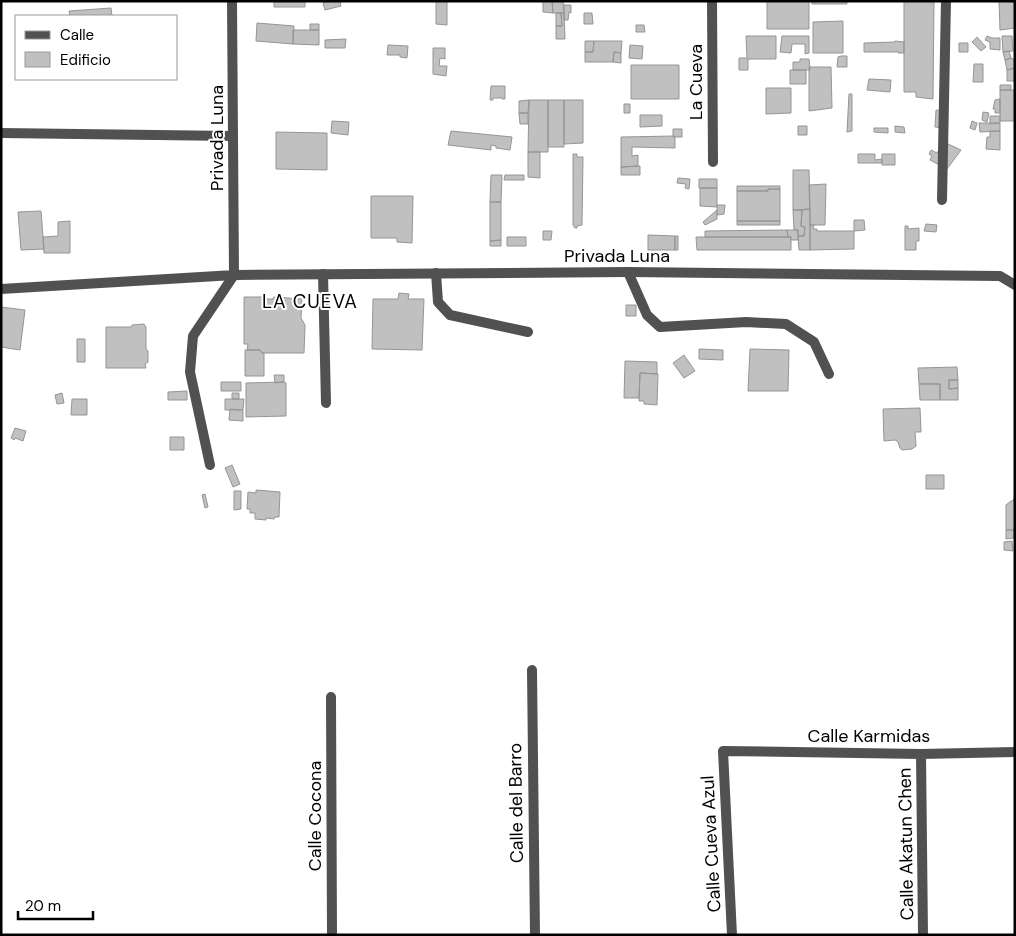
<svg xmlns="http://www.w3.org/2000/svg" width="1016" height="936" font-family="'DM Sans',sans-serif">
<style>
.building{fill:#c0c0c0;stroke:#959595}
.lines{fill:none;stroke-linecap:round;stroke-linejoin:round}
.lane{stroke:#515151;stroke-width:10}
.street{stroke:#515151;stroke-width:10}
.labels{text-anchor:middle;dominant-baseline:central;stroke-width:4;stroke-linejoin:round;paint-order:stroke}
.street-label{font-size:18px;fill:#000;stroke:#fff}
.neighbourhood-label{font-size:19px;letter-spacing:1px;fill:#000;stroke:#fff}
</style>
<rect width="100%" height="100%" fill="#fff"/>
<path class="building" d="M274,1H305V7H274Z
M331,1H340L341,6L325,10L323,3Z
M436,1H447V25L436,24Z
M543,1H552L553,13L543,12Z
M552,1H563L564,13H553Z
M767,1H809V29H767Z
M812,1H847V4H812Z
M904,1H934L933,99L916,97V92H904Z
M999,1H1015V28L1000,30Z
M564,5H571V13L569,12L568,20H564Z
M111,8L112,16H70L69,11Z
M564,12L565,39H556V26H562L561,13Z
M556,13H561L562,26H556Z
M584,13H592L593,24H584Z
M843,21V53H813V22Z
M257,23L294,26L293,44L256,41Z
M310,24H319V30H310Z
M636,25H644L645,32H636Z
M293,30H319V45L293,44Z
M746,36H776V59H748V70H739V58H747Z
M782,36H809V53L805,54V44H792L791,53L780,52Z
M987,36L992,38H1000V50L990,49V42L985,40Z
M1002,36H1012L1013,51L1003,52Z
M977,37L986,47L981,51L972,42Z
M346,39L345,48H325V40Z
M585,41H594L593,52H585Z
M594,41H622L621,53L614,52L613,62H585V52H593Z
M895,41L904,42V53H898L899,52H864V43L895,42Z
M959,43H968V52H959Z
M388,45L408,46L407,58L400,57V55H387Z
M630,45L643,46L642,59L629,58Z
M433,48H445V59L440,58L439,66H447L446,76L433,74Z
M1009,51L1011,58L1005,60L1003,52Z
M614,52L621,53V63L613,62Z
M841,56H847V67H837L838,57Z
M1012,58L1015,62V68L1007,70L1005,60Z
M800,59H809L810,70H793V62H800Z
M974,64H983V82H973Z
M631,65H679V99H631Z
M809,67H831L832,108L809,111Z
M1015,68L1014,81H1007V70Z
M790,70H806V84H790Z
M869,79L891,80L890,92L867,90Z
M1000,85H1011V90H1000Z
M491,86H505V99H502V98H493V100H490Z
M766,88H791V113L766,114Z
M1000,90H1015V121H1000Z
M849,94H852V131L847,132Z
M1000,99V113H995V109H993L995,100Z
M529,100L528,113H519V101Z
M548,100H564V147H548Z
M548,100V152H528L529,100Z
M564,100H583V143L564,144Z
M624,104H630V113H624Z
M936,110L944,111L943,128L935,127Z
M983,112L989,113L987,122L982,120Z
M519,113H528V124H520Z
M640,115H662V126L640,127Z
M990,116H1000V123L990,124Z
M332,121L349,122L348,135L331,133Z
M972,121L977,123L975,130L970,128Z
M979,123H1000V131L980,132Z
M798,126H807V135H798Z
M895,126L904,127L905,133L895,132Z
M874,128H888V133L874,132Z
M673,129H682V137H673Z
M451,131L512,137L510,150L496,148V146L491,145V150L448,145Z
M990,131H1000V150L986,149L987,137H990Z
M276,132L327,133V170L276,169Z
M675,136V148L632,147V156L638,155V166L621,167V137Z
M942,144H948L961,150L947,169L930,160L932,156L929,154L931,150L937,153Z
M528,152H540V178L528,177Z
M573,154H577V157H583L582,225L577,226V228H575L573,225Z
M858,154H875V160L882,159V163H858Z
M882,154H895V165H882Z
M640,166V175H621V167Z
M793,170H809L810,209L793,210Z
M491,175H502L501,202H490Z
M505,175H524V180H504Z
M678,178L690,179L689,189L685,188L686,184L677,183Z
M699,179H717V188H699Z
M826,184L825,225H810L809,185Z
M737,186H780V189H768V191H737Z
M700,188H717V207L700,206Z
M768,189H780V221H737V191H768Z
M371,196H413L412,243L397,242V238H371Z
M490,202H501V240L490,241Z
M717,205H725L724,214L717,215Z
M810,209V250H799L798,236H804L805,227L801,226L802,210Z
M717,210V219L705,225L703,222Z
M793,210H802L801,226L805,227L804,236H798V230H794Z
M41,211L44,249L21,250L18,212Z
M854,220H864L865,230L854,231Z
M70,221V253H44L43,237L58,236V222Z
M737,221H780V225H737Z
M926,224L937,225L936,232L924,231Z
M810,225H814L813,229H817V231H854V249L810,250Z
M905,226H908V229L919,228V241H916V250H905Z
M787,230H798V240H791V237H788Z
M787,230L788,237H705V231Z
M543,231H552L551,240H543Z
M648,235L675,236V250H648Z
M675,236H678V250H675Z
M507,237H526V246H507Z
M696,237H791V250H697Z
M501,240V246H490V241Z
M399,293L409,294L408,299H424L422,350L372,349L373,299H398Z
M244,297H264V299H273L274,297L302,299L301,318L305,325L304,353H262L260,350H247L248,344H244Z
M626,305H636V316H626Z
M1,307L25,310L20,350L1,347Z
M144,324L146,327V349L148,351V362L145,364L146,368H106V327H131L132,325Z
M77,339H85V362H77Z
M699,349L723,350V360L699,359Z
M750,349L789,350L788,391H748Z
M245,350H260L262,353H264V376H245Z
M684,355L695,371L684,378L673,363Z
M625,361L657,362V374L640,373L639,398H624Z
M957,367L958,380H949V389L958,388V400H940V384H919L918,368Z
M640,373L658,374L657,405L644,404V401H639Z
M274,375H284V382L275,383Z
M949,380H958V388L949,389Z
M221,382H241V391H221Z
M284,382L286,383V416L246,417V383Z
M919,384H940V400H920Z
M187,391V400H168V392Z
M62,393L64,403L57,404L55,395Z
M232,393H239V399H232Z
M72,399H87V415H71Z
M225,399H244L243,410H225Z
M920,408L921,432H915L916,446L912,449L902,450L900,448L898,442L895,440L884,441L883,409Z
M230,409L243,410V421L229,420Z
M15,428L26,431L23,441L15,438L14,440L11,438Z
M170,437H184V450H170Z
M232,465L240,484L233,487L225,468Z
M926,475H944V489H926Z
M256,490L280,492L279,517H275L274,519L266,518V520L255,519V513H250V509H247L248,492L256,493Z
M234,491H241V509L234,510Z
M205,494L208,507L205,508L202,495Z
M1015,495V538H1014V530H1006V505L1011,501H1013Z
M1006,530H1014V538L1006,539Z
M1012,541L1013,551L1004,550V542Z"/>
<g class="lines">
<path class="lane" d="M712,1L713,162
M1,133L233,136
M942,200L946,1
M628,272L647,315L660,327L746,322L786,324L814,342L829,374
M436,273L438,302L450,315L528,332
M323,274L326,403
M210,465L190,372L193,336L234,275"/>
<path class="street" d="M232,1L234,275
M1,289L234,275L628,272L1000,276L1015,285
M532,670L535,935
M331,697L332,935
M921,754L923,935
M732,935L723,751L921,754L1015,752"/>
</g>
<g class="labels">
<g class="street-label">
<text transform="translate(696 82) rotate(-90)">La Cueva</text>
<text transform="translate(217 138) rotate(-90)">Privada Luna</text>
<text x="617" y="256">Privada Luna</text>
<text x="869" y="736">Calle Karmidas</text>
<text transform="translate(516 803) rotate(-91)">Calle del Barro</text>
<text transform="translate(315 816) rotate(-90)">Calle Cocona</text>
<text transform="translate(711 844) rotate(-93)">Calle Cueva Azul</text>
<text transform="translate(906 844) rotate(-91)">Calle Akatun Chen</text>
</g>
<g class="neighbourhood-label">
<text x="310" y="301">LA CUEVA</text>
</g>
</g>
<rect width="1016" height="936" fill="none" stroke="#000000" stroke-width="5"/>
<rect x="15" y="15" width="162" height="65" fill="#ffffff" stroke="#999999"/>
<rect x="25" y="31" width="25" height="8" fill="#515151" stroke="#999999"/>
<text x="60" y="40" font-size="15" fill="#000000">Calle</text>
<rect x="25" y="52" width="25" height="15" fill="#c0c0c0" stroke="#999999"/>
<text x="60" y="65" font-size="15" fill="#000000">Edificio</text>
<path d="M18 911v8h75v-8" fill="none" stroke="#000000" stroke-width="2.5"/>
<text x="25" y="911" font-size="15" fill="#000000" stroke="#ffffff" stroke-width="4" paint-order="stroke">20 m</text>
</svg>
